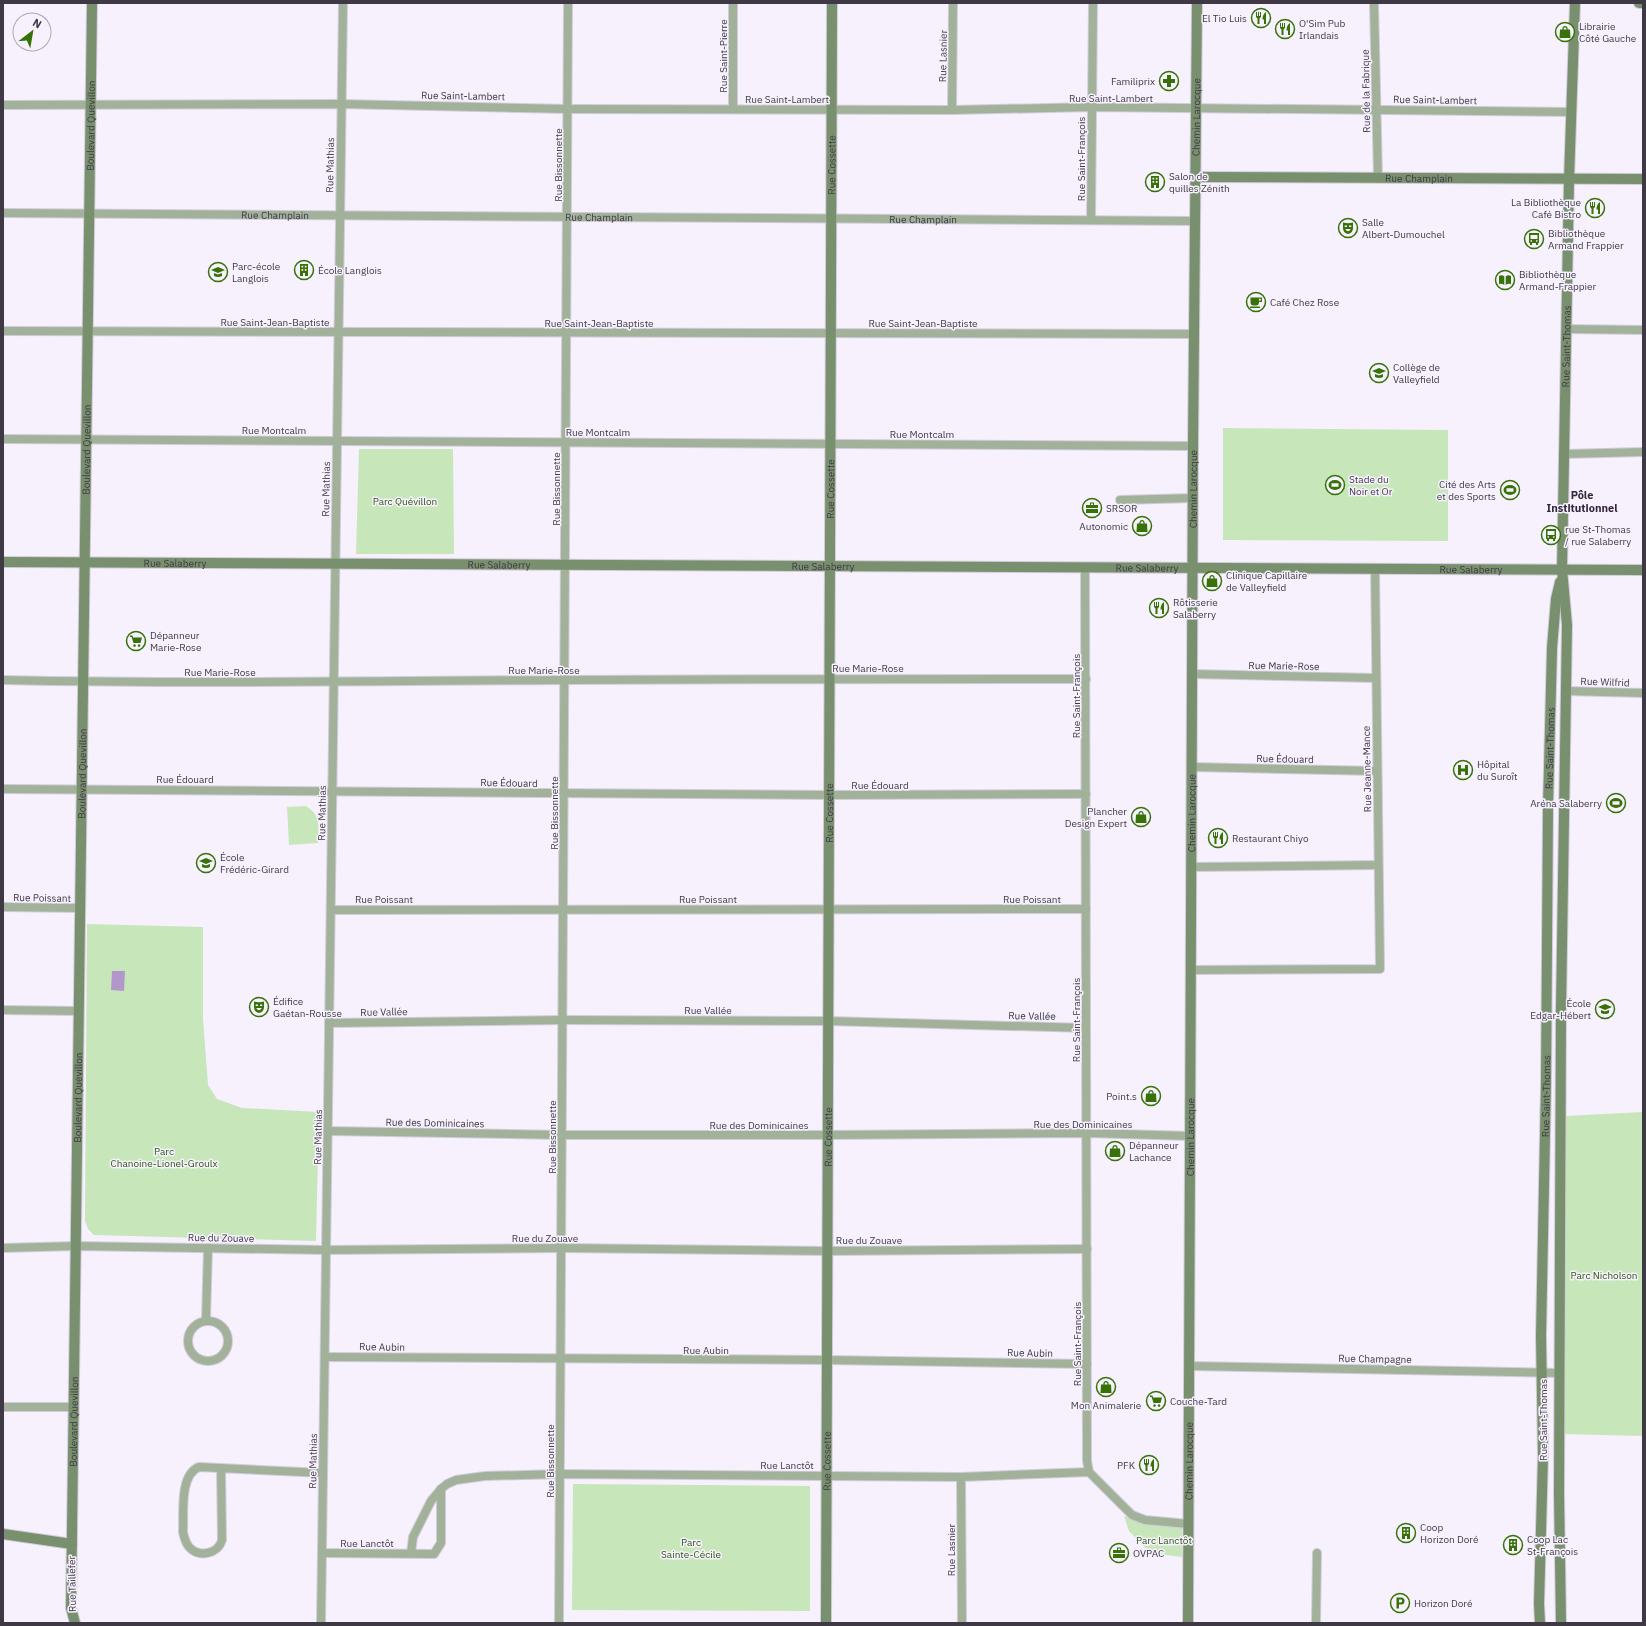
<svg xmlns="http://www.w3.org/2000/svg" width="1646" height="1626" font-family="'IBM Plex Sans',sans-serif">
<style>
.green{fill:#c7e6ba}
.water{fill:#b297cd}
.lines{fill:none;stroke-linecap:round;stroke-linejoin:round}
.street-casing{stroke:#d2ccd9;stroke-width:10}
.secondary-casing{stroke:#d2ccd9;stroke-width:12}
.street{stroke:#a1b19a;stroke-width:8}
.secondary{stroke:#79906e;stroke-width:10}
.labels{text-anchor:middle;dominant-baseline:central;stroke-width:3;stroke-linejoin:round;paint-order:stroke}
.poi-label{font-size:10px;fill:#3f3946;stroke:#f7f1fe;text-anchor:start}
.street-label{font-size:10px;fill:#3f3946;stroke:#f7f1fe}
.park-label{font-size:10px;fill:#2b570e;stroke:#f7f1fe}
.neighbourhood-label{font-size:11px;font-weight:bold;fill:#32253d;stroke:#f7f1fe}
</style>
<rect width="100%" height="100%" fill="#f7f1fe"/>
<path class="green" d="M1223,428L1448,430V541L1223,540Z
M359,449H453L454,554H356Z
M306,806C322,816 318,826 318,843L289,845L287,807Z
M87,924L203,927V1019L208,1085L217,1099L242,1108L319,1112L316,1241L94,1235L88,1229L85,1221Z
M1643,1112V1436L1563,1434L1565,1116Z
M573,1484L810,1486V1611L572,1610Z
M1124,1516L1145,1524L1182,1526V1557L1150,1553L1129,1531Z"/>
<path class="water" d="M112,971H125L124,991L111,990Z"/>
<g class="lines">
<defs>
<g id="street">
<path d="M1374,3L1378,178"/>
<path d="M3,105L341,104L568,109L952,110L1092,107L1571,112"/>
<path d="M733,109V3"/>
<path d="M952,110L953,3"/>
<path id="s1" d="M3,213L1195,221"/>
<path d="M1091,220L1093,3"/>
<path d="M1566,329L1643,330"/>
<path d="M3,331L1194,334"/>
<path d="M3,439L1193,446"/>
<path d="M1564,454L1643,452"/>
<path d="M1120,500L1193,498"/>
<path d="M1085,568L1087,1461L1089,1472"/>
<path d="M1192,674L1376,678"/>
<path d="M3,680C190,684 377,681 563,680C737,679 912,679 1086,679"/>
<path d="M1566,691L1643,693"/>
<path d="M1192,767L1377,771"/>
<path d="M3,789L829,795L1086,794"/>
<path d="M1191,867L1378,865"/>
<path d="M3,907L80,908"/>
<path d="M331,910L1086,909"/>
<path d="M1191,970L1380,969L1375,568"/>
<path d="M3,1010L78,1011"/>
<path d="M329,1023L563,1020L828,1021L1086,1028"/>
<path d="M328,1131L562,1135H828L1087,1133L1190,1136"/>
<path d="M3,1248L76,1246L326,1250L561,1248L827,1251L1087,1249"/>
<path d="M206,1320L208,1248"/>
<circle cx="208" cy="1341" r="20"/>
<path d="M325,1357L827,1360L1087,1364"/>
<path d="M1189,1366L1560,1373"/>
<path d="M3,1407H74"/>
<path d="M221,1469L222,1540C218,1554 199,1558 189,1547C185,1542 184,1537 183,1532C184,1513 179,1475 199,1467L323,1473"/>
<path d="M961,1477L962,1623"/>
<path d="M322,1553L434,1554L441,1543V1489"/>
<path d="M411,1553L413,1537L431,1501L441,1489L447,1484L456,1480L485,1476L560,1474L961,1477L1089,1472L1132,1515L1145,1520L1189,1524"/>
<path d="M321,1623L343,3"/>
<path d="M559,1623L568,3"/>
<path d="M1316,1623L1317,1553"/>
</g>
<g id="secondary">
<path d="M1639,3H1643"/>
<path id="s2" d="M1196,177L1643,179"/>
<path id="s3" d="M3,562L1643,570"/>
<path d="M3,1534L72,1544"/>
<path id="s4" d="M75,1623L71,1608L92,3"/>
<path id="s5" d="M826,1623L832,3"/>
<path id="s6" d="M1188,1623L1193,446L1197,3"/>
<path id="s7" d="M1540,1623L1539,1604L1543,1456L1541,1336L1546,1084L1548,807L1552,648L1556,599L1560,582"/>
<path id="s8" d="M1561,1623L1559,1493L1561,1009L1567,625L1562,569L1569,180L1575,3"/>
</g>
</defs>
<use href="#street" class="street-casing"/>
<use href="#secondary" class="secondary-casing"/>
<use href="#street" class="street"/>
<use href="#secondary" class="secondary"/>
</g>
<defs>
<symbol id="restaurant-ring" viewBox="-11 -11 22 22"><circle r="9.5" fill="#f7f1fe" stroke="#367206" stroke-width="1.5"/><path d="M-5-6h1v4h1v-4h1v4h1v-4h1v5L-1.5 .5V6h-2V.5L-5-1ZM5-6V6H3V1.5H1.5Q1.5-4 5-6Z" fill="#367206"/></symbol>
<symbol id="shop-ring" viewBox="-11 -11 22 22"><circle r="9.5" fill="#f7f1fe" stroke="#367206" stroke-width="1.5"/><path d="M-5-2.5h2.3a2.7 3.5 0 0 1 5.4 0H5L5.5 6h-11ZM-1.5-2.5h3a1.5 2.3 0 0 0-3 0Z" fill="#367206"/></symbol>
<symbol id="pharmacy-ring" viewBox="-11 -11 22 22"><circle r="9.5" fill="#f7f1fe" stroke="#367206" stroke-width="1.5"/><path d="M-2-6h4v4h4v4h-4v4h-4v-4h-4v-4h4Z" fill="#367206"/></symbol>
<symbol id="building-ring" viewBox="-11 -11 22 22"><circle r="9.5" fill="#f7f1fe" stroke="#367206" stroke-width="1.5"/><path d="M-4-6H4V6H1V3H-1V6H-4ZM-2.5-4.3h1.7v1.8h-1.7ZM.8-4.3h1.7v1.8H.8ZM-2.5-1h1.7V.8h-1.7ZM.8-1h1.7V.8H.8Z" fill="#367206"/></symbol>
<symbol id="theatre-ring" viewBox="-11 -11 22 22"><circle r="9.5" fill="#f7f1fe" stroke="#367206" stroke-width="1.5"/><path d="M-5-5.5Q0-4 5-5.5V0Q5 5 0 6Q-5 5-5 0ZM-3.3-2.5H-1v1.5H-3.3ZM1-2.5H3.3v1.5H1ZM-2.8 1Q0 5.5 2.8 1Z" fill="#367206"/></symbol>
<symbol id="bus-ring" viewBox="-11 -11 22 22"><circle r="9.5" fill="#f7f1fe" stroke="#367206" stroke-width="1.5"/><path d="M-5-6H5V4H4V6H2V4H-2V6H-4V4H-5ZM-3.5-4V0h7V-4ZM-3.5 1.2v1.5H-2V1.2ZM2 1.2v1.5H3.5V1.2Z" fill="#367206"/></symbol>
<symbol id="school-ring" viewBox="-11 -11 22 22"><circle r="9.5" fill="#f7f1fe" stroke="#367206" stroke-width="1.5"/><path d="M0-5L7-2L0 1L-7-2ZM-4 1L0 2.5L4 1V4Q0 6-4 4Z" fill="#367206"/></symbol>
<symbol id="library-ring" viewBox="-11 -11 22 22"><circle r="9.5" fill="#f7f1fe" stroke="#367206" stroke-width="1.5"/><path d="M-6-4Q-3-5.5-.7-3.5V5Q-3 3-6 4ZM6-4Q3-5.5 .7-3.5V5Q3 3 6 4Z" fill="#367206"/></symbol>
<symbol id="cafe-ring" viewBox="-11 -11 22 22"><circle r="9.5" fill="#f7f1fe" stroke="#367206" stroke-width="1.5"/><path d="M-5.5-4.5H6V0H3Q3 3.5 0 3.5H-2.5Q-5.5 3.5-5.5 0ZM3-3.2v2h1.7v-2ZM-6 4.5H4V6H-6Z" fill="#367206"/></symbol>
<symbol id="university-ring" viewBox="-11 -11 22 22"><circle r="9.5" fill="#f7f1fe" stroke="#367206" stroke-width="1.5"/><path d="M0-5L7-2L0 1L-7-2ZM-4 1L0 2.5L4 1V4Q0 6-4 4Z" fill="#367206"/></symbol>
<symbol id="stadium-ring" viewBox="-11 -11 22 22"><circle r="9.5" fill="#f7f1fe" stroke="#367206" stroke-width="1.5"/><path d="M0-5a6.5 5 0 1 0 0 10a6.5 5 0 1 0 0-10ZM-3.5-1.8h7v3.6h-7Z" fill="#367206"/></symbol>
<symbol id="office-ring" viewBox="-11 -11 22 22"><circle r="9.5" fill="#f7f1fe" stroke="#367206" stroke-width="1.5"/><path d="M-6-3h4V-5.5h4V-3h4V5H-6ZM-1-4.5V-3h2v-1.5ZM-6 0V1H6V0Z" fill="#367206"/></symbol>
<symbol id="supermarket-ring" viewBox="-11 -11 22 22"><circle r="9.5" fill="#f7f1fe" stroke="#367206" stroke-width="1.5"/><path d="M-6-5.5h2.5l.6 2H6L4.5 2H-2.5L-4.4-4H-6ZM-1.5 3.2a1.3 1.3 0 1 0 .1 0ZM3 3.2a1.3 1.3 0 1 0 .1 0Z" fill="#367206"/></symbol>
<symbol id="hospital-ring" viewBox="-11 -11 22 22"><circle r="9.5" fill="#f7f1fe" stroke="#367206" stroke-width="1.5"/><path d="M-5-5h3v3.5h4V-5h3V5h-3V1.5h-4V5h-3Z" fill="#367206"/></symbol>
<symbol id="parking-ring" viewBox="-11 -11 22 22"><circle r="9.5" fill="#f7f1fe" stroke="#367206" stroke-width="1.5"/><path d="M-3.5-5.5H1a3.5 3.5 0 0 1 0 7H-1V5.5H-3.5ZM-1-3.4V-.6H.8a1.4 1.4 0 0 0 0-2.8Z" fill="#367206"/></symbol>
</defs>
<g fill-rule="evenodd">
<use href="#restaurant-ring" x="1250" y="7" width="22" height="22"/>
<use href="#restaurant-ring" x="1274" y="18" width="22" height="22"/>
<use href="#shop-ring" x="1554" y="21" width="22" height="22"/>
<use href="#pharmacy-ring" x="1158" y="70" width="22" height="22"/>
<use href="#building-ring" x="1144" y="171" width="22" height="22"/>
<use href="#restaurant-ring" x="1584" y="197" width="22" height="22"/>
<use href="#theatre-ring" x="1337" y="217" width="22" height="22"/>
<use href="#bus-ring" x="1523" y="228" width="22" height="22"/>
<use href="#building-ring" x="293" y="259" width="22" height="22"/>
<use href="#school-ring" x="207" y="261" width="22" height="22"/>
<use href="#library-ring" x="1494" y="269" width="22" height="22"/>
<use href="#cafe-ring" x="1245" y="291" width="22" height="22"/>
<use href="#university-ring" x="1368" y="362" width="22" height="22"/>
<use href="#stadium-ring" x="1324" y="474" width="22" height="22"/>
<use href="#stadium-ring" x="1499" y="479" width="22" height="22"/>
<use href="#office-ring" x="1081" y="497" width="22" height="22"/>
<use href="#shop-ring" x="1131" y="515" width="22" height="22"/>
<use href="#bus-ring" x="1540" y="524" width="22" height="22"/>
<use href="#shop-ring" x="1201" y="570" width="22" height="22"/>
<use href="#restaurant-ring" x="1148" y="597" width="22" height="22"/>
<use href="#supermarket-ring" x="125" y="630" width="22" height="22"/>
<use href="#hospital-ring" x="1452" y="759" width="22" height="22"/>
<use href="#stadium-ring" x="1605" y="792" width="22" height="22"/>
<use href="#shop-ring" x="1130" y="806" width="22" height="22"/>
<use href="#restaurant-ring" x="1207" y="827" width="22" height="22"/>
<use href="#school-ring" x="195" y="852" width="22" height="22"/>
<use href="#theatre-ring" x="248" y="996" width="22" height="22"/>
<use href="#school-ring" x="1594" y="998" width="22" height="22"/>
<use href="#shop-ring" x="1140" y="1085" width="22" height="22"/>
<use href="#shop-ring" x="1104" y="1140" width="22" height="22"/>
<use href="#shop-ring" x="1095" y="1376" width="22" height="22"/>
<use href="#supermarket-ring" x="1145" y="1390" width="22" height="22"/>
<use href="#restaurant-ring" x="1138" y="1454" width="22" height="22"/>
<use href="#building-ring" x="1395" y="1522" width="22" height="22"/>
<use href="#building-ring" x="1502" y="1534" width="22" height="22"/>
<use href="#office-ring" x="1108" y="1542" width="22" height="22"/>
<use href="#parking-ring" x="1389" y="1592" width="22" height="22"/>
</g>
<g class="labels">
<g class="poi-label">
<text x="1247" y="18" text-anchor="end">El Tio Luis</text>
<text x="1299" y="23">O'Sim Pub<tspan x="1299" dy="12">Irlandais</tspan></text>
<text x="1579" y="26">Librairie<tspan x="1579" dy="12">Côté Gauche</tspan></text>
<text x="1155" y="81" text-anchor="end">Familiprix</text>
<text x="1169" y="176">Salon de<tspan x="1169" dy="12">quilles Zénith</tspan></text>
<text x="1581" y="202" text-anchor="end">La Bibliothèque<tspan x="1581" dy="12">Café Bistro</tspan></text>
<text x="1362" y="222">Salle<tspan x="1362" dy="12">Albert-Dumouchel</tspan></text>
<text x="1548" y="233">Bibliothèque<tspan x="1548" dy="12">Armand Frappier</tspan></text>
<text x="232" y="266">Parc-école<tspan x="232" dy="12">Langlois</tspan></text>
<text x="318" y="270">École Langlois</text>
<text x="1519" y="274">Bibliothèque<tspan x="1519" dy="12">Armand-Frappier</tspan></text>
<text x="1270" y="302">Café Chez Rose</text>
<text x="1393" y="367">Collège de<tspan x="1393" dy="12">Valleyfield</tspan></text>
<text x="1349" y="479">Stade du<tspan x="1349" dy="12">Noir et Or</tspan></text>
<text x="1496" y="484" text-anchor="end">Cité des Arts<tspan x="1496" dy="12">et des Sports</tspan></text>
<text x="1106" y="508">SRSOR</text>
<text x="1128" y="526" text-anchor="end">Autonomic</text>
<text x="1565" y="529">rue St-Thomas<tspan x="1565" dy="12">/ rue Salaberry</tspan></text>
<text x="1226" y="575">Clinique Capillaire<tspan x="1226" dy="12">de Valleyfield</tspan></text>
<text x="1173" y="602">Rôtisserie<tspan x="1173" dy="12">Salaberry</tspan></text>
<text x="150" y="635">Dépanneur<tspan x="150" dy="12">Marie-Rose</tspan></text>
<text x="1477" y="764">Hôpital<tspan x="1477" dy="12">du Suroît</tspan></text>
<text x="1602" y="803" text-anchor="end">Aréna Salaberry</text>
<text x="1127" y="811" text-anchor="end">Plancher<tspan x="1127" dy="12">Design Expert</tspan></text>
<text x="1232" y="838">Restaurant Chiyo</text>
<text x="220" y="857">École<tspan x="220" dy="12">Frédéric-Girard</tspan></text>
<text x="273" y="1001">Édifice<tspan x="273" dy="12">Gaétan-Rousse</tspan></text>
<text x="1591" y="1003" text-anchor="end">École<tspan x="1591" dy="12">Edgar-Hébert</tspan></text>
<text x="1137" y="1096" text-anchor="end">Point.s</text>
<text x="1129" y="1145">Dépanneur<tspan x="1129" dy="12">Lachance</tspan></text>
<text x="1170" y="1401">Couche-Tard</text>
<text x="1106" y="1405" text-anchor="middle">Mon Animalerie</text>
<text x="1135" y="1465" text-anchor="end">PFK</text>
<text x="1420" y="1527">Coop<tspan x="1420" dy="12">Horizon Doré</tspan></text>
<text x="1527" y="1539">Coop Lac<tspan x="1527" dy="12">St-François</tspan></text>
<text x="1133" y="1553">OVPAC</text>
<text x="1414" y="1603">Horizon Doré</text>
</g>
<g class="street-label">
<text transform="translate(723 56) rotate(-90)">Rue Saint-Pierre</text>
<text transform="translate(943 56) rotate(-89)">Rue Lasnier</text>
<text transform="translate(1366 91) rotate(-91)">Rue de la Fabrique</text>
<text transform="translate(463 96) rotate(1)">Rue Saint-Lambert</text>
<text x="1111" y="98">Rue Saint-Lambert</text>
<text x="787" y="99">Rue Saint-Lambert</text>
<text transform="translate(1435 100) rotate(1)">Rue Saint-Lambert</text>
<text stroke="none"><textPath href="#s6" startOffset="1506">Chemin Larocque</textPath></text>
<text stroke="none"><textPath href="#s4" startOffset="1498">Boulevard Quevillon</textPath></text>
<text transform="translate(1081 159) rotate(-90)">Rue Saint-François</text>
<text transform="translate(330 165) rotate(-89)">Rue Mathias</text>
<text transform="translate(558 165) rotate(-90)">Rue Bissonnette</text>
<text stroke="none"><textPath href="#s5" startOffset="1458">Rue Cossette</textPath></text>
<text stroke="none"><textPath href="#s2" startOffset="223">Rue Champlain</textPath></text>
<text stroke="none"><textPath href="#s1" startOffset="272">Rue Champlain</textPath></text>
<text stroke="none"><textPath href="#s1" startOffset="596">Rue Champlain</textPath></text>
<text stroke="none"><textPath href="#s1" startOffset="920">Rue Champlain</textPath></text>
<text x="275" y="322">Rue Saint-Jean-Baptiste</text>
<text x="599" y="323">Rue Saint-Jean-Baptiste</text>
<text x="923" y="323">Rue Saint-Jean-Baptiste</text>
<text stroke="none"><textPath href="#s8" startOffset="1277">Rue Saint-Thomas</textPath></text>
<text x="274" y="430">Rue Montcalm</text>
<text x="598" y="432">Rue Montcalm</text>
<text x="922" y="434">Rue Montcalm</text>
<text stroke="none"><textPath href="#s4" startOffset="1174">Boulevard Quevillon</textPath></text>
<text transform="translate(326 489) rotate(-89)">Rue Mathias</text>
<text transform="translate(556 489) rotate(-90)">Rue Bissonnette</text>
<text stroke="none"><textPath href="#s5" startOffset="1134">Rue Cossette</textPath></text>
<text stroke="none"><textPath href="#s6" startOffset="1134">Chemin Larocque</textPath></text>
<text stroke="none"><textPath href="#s3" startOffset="172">Rue Salaberry</textPath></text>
<text stroke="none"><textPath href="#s3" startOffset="496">Rue Salaberry</textPath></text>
<text stroke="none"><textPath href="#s3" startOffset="820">Rue Salaberry</textPath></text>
<text stroke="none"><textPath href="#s3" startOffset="1144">Rue Salaberry</textPath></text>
<text stroke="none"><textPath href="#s3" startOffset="1468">Rue Salaberry</textPath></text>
<text transform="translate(1284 666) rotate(1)">Rue Marie-Rose</text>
<text x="868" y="668">Rue Marie-Rose</text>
<text x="544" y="670">Rue Marie-Rose</text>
<text x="220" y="672">Rue Marie-Rose</text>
<text transform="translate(1605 682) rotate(2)">Rue Wilfrid</text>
<text transform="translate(1076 696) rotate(-90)">Rue Saint-François</text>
<text stroke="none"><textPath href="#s7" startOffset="875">Rue Saint-Thomas</textPath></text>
<text transform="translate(1285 759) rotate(1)">Rue Édouard</text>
<text transform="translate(1367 769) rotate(-91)">Rue Jeanne-Mance</text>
<text stroke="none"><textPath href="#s4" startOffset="850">Boulevard Quevillon</textPath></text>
<text x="185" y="779">Rue Édouard</text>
<text transform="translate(509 783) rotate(1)">Rue Édouard</text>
<text x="880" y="785">Rue Édouard</text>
<text transform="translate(322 813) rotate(-89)">Rue Mathias</text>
<text transform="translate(554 813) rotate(-90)">Rue Bissonnette</text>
<text stroke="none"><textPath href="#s5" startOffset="810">Rue Cossette</textPath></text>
<text stroke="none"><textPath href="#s6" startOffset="810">Chemin Larocque</textPath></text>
<text transform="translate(42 898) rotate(1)">Rue Poissant</text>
<text x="384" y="899">Rue Poissant</text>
<text x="708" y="899">Rue Poissant</text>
<text x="1032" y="899">Rue Poissant</text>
<text x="708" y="1010">Rue Vallée</text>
<text transform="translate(384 1012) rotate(-1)">Rue Vallée</text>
<text transform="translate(1032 1016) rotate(1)">Rue Vallée</text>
<text transform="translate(1076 1020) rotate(-90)">Rue Saint-François</text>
<text stroke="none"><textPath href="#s7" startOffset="527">Rue Saint-Thomas</textPath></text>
<text stroke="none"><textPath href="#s4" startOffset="526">Boulevard Quevillon</textPath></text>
<text transform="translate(435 1123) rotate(1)">Rue des Dominicaines</text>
<text x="1083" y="1124">Rue des Dominicaines</text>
<text x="759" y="1125">Rue des Dominicaines</text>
<text transform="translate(318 1137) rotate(-89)">Rue Mathias</text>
<text transform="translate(552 1137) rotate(-90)">Rue Bissonnette</text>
<text stroke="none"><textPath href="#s5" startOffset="486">Rue Cossette</textPath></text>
<text stroke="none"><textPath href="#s6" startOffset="486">Chemin Larocque</textPath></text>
<text transform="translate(221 1238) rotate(1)">Rue du Zouave</text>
<text x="545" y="1238">Rue du Zouave</text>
<text x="869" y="1240">Rue du Zouave</text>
<text transform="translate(1077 1344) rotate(-90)">Rue Saint-François</text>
<text transform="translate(382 1347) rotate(1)">Rue Aubin</text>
<text x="706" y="1350">Rue Aubin</text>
<text transform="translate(1030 1353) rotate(1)">Rue Aubin</text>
<text transform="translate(1375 1359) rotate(1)">Rue Champagne</text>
<text transform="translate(1543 1420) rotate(-90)">Rue Saint-Thomas</text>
<text stroke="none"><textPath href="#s4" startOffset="202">Boulevard Quevillon</textPath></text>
<text transform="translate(313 1461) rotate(-89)">Rue Mathias</text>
<text transform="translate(550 1461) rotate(-90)">Rue Bissonnette</text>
<text stroke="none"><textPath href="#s5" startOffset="162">Rue Cossette</textPath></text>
<text stroke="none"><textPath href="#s6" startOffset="162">Chemin Larocque</textPath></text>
<text x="787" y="1465">Rue Lanctôt</text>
<text x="367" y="1543">Rue Lanctôt</text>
<text transform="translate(951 1550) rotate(-90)">Rue Lasnier</text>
<text transform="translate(72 1584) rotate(-91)">Rue Taillefer</text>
</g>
<g class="park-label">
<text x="405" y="501">Parc Quévillon</text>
<text x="164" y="1151">Parc<tspan x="164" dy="12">Chanoine-Lionel-Groulx</tspan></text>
<text x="1604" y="1275">Parc Nicholson</text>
<text x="1164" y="1540">Parc Lanctôt</text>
<text x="691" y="1542">Parc<tspan x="691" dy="12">Sainte-Cécile</tspan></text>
</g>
<g class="neighbourhood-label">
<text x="1582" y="495">Pôle<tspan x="1582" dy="13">Institutionnel</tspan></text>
</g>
</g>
<rect width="1646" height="1626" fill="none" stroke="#3f3946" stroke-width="8"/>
<g transform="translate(32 32) rotate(31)"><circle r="19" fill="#f7f1fe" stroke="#ada7b4"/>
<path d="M0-3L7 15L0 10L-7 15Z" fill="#367206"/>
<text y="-6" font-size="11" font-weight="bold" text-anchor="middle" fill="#3f3946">N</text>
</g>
</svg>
